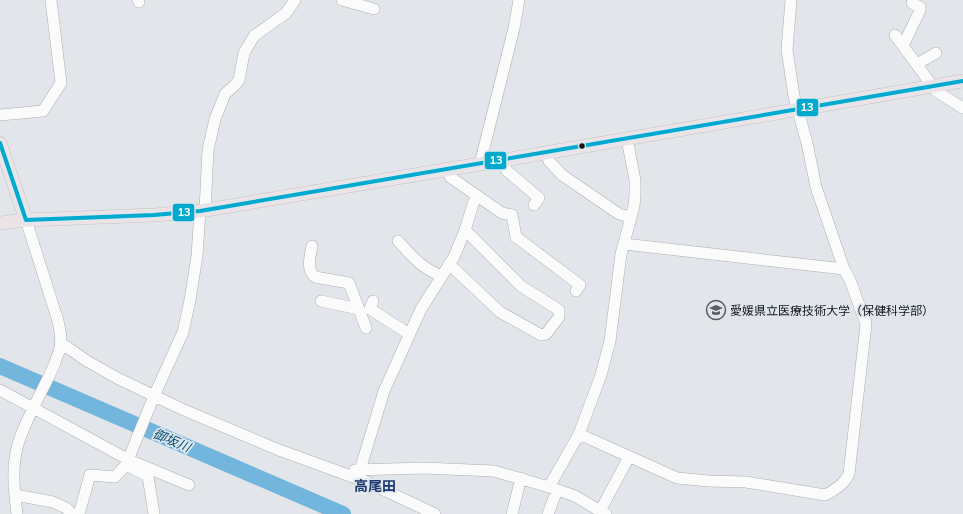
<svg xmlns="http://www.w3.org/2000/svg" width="963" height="514" font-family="Mulish,'Noto Sans JP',sans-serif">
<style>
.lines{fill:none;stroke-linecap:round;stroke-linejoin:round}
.river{stroke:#73b6dd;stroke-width:16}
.minor-casing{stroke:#acaeb1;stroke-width:12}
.major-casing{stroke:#c1c3c5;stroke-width:14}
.minor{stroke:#fbfbfc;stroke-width:11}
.major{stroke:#ece3e7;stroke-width:13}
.bus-1-casing{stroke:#dfe6ed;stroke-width:7}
.bus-1{stroke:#00a9ce;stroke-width:4}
.bus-dot{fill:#121416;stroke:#dfe6ed;stroke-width:1.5}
.labels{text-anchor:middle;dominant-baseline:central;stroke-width:3.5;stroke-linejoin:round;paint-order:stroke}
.poi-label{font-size:12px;fill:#121416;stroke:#dfe6ed;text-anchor:start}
.water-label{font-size:13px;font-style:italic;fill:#004c70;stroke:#dfe6ed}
.quarter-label{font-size:14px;font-weight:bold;fill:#1c386e;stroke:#dfe6ed}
.line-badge{stroke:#dfe6ed;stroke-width:1.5}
.badge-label{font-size:11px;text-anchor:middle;font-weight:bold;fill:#fff}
</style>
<rect width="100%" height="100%" fill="#e2e6ea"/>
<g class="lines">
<path class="river" d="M0,366L343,514"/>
<defs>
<path id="minor" d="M138,0L139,2
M342,0L374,9
M791,0L787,50L794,96L807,143L816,187L844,269
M895,35L936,91L963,108
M903,46L920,10V7L912,3
M917,64L936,53
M0,115L43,111L61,83L51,0
M547,153L549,161L562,175L619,214L631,217
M504,160L506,170L539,198L534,205
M480,164L514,28L519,0
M476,195L502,213L512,215L516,237L580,285L576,291
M205,210L208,150L215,119L225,94L234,86L239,80L244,53L254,36L286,13L295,0
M398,241C413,257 421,268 442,276
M312,246C310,257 306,269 315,277L349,283L366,328
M449,264L500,312L541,335L546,334L559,317V310L521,286L465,230
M321,301L359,309
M373,301L370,309L409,334
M61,343L87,361L117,378L184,410L279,450L367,482L435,514
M0,390L129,460L189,485
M579,434L677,478L709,481L746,482L825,495C834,491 845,483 849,474L866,324L850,280L844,269L624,244
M355,470L424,468L494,471L549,487L575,496L600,511L599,514
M360,470L384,391L421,309L454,257L465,230L476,195L450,177L448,169
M549,487L579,434L601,375L610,341L621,254L634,206L635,196V180L627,139
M15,495L53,502L66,508L72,514
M17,514C14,489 11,465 19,441C28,414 44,389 55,363C56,358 59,353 60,348C62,339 60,330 58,321L26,220
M79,514L90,475L115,477L126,465
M154,514L148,476L126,465L154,396L183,332L190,300L197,256L200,211
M512,514L521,478
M548,514L557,490
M606,514L600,511L629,457"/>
<path id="major" d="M0,143L26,220
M0,223L26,220L154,215L200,211L504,160L963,81"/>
</defs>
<use href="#minor" class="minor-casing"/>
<use href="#major" class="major-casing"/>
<use href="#minor" class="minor"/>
<use href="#major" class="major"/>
<defs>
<path id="bus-1" d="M0,143L26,220
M26,220L154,215L200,211L963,81"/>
</defs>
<use href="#bus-1" class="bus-1-casing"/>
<use href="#bus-1" class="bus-1"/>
</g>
<defs>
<symbol id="university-ring" viewBox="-11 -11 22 22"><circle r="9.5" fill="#dfe6ed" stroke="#5b5e60" stroke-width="1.5"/><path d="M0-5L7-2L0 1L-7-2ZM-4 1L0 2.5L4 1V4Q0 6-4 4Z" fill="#5b5e60"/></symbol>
</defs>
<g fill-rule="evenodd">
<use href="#university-ring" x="705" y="299" width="22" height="22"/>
</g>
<circle class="bus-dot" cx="582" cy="146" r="3.5"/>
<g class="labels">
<g class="poi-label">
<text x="730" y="310">愛媛県立医療技術大学（保健科学部）</text>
</g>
<g class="water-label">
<text transform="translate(172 440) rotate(23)">御坂川</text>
</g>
<g class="quarter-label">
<text x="375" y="486">高尾田</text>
</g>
</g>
<g class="line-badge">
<rect x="796" y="98" width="23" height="19" rx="4" fill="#00a9ce"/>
<rect x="484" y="151" width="23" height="19" rx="4" fill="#00a9ce"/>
<rect x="172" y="203" width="23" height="19" rx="4" fill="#00a9ce"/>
</g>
<g class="badge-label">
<text x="807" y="111">13</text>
<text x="496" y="164">13</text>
<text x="184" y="216">13</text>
</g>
</svg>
